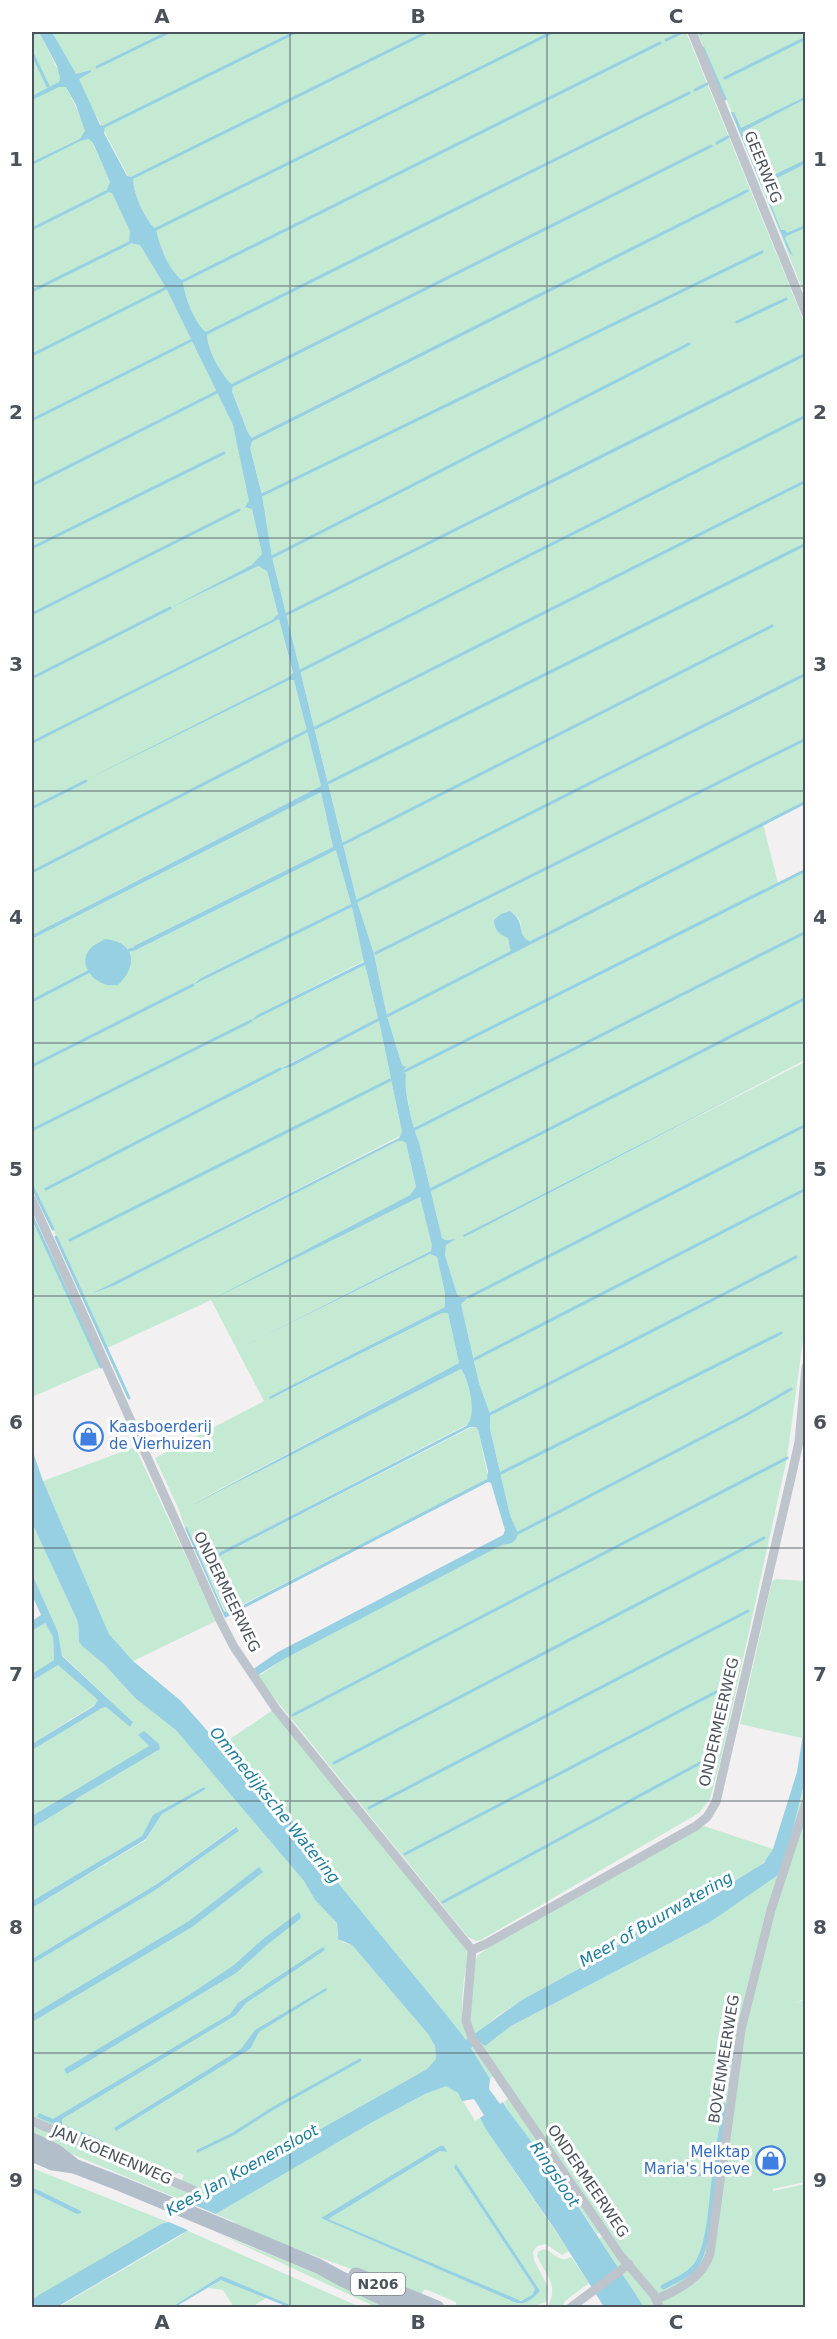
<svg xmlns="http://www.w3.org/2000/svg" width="837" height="2339" font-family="'DejaVu Sans',sans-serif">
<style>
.green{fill:#c4ead4;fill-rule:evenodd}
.water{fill:#96d0e2}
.pier{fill:#f2f0f0}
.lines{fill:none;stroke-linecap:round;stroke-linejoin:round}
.stream{stroke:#96d0e2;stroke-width:3}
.street{stroke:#bdc4cb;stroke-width:9}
.primary{stroke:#b3becb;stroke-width:15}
.grid{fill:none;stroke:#4a525b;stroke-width:1.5;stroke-opacity:0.55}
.labels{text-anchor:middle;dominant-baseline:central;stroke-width:6;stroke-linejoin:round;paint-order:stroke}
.shield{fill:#fff;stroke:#80868c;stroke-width:1.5}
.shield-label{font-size:14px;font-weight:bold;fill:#4a525b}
.street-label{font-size:15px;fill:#4a525b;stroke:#fff}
.shop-label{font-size:15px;fill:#366cbe;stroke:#fff;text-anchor:start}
.water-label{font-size:16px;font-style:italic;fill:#1d7d9b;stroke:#fff}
.neatline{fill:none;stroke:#4a525b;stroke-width:2}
.grid-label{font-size:20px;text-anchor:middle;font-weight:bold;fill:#4a525b}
</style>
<rect width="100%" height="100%" fill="#f2f0f0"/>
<path class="green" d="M32,32L40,34C65,83 88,132 110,182L106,192L112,193L131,231L129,243L140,245L166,288L233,425L262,554L258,566L267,571L321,786L32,935Z
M52,32H686L805,324V803L763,824L778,883L805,870V1060L463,1235L805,1062L806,1318L787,1458L721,1759L710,1799L699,1813L481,1940L476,1941L468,1937L255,1674H262L284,1659L502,1545L512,1543L518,1533L510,1515L490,1429L489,1412L479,1383L461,1304L468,1295L460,1297L457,1294L445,1255L446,1245L456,1239L445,1240L442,1238L419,1142L413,1130L402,1065L387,1016L374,954L357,901L272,557L262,495L250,448L253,439L248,433L232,390L233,385C221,375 207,350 207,333C195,324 184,296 183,281C168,269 160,247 156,229C146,222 130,189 134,177L128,176L82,89L79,79L90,70L79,75L73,72ZM510,911C527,923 517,924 523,937L511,946L508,938L494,920Z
M697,32H805L806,289L803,291L734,117Z
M321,791L333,847L135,946L136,950L336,849L351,904L201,978L197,982L352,907L364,961L257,1015L253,1019L365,965L378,1018L283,1067H291L379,1021L402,1132L400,1136L91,1295L398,1141H404L406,1143L416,1187L410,1195L254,1278L420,1197L433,1245L431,1251L242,1347L430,1254L437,1257L445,1293V1307L271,1399L442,1313H448L459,1363L186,1507L461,1369C469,1381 476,1409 470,1423L210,1558V1561L470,1428L476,1427L478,1430L488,1477L483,1482L226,1613L187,1528H185L179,1510L155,1458L264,1401L211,1300L105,1349L53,1229L32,1186V939Z
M32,1216L101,1367L32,1397Z
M135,1447L216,1621L133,1661L109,1634L43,1481Z
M32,1523L78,1622L79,1642L82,1646L105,1665L135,1698L176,1729L304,1881L315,1900L337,1923V1935L342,1942L352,1945L428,2034L435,2046L436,2059L427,2069L216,2188L193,2205L32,2137V2124L181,2181L184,2175L179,2173L172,2176L32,2117V1964L154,1891L239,1831L235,1827L157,1884L32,1959V1908L146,1840L162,1814L206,1789L204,1787L154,1815L142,1836L32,1901V1828L75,1802L76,1799L160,1749L138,1735L149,1746L145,1750L32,1816V1750L102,1708L106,1707L130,1727L133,1722L62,1655L58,1632L32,1574Z
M776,1579L805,1581L806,1721L802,1738L740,1724L772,1581Z
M45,1623L53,1637L54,1660L32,1674V1631Z
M58,1665L98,1700L97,1703L32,1744V1681Z
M273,1710L466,1946C468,1957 466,1968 464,1979C462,2000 460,2019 468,2040H465L445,2013L320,1861L294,1822L258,1788L221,1745Z
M805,1780V1999L794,2003L805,2000V2182L773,2189V2191L805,2184V2307H644L599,2238L602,2237L600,2233L597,2234L564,2185L507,2109L504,2102L508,2099L493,2076L490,2079L471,2048L480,2042L485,2046L511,2026L710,1922L791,1837Z
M704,1826L773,1849L770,1857L756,1869L673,1919L648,1928L622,1941L584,1966L520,2001L496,2017L475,2035C465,2013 472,1986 475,1962L478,1955L501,1939Z
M446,2085L458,2093L475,2121L480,2118L485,2128L569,2251L562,2255L546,2244L537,2246L533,2252L534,2260L548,2287L547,2301L533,2307H462L456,2305V2302L425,2289L421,2294L406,2289L231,2225L235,2222L215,2214L369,2124L425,2094ZM444,2146L446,2152L440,2151L327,2219L517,2300C524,2301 534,2296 535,2289L454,2167L540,2291C533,2299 525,2306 514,2302L322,2218Z
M32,2168L168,2222L161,2224L32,2300V2192L77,2214L81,2211L32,2187Z
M186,2230L360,2307H295L221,2276L172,2307L57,2308L182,2235Z
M215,2232L398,2307H376Z
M544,2249C555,2252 558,2264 571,2257L589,2283L565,2301L562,2307H548C559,2284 546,2276 537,2256L538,2252Z
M221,2280H226L266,2298L252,2307H234L223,2290L208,2288Z"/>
<path class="water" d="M36,32H52L76,74L91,70V72L79,79L100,125L105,126L104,133L127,176L134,177C130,188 146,222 156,229C160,247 168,269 183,281C184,296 195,324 207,333C207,350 221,375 233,385L232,391L248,433L253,439L250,448L262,495L272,557L357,901L374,954L387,1016L402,1065L406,1067L402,1072L406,1074C403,1087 413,1130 419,1142L442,1238L445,1240L456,1239L446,1245L445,1255L457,1294L460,1297H469L461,1304L479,1383L490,1414V1429L510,1515L518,1533L516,1539L512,1543L502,1545L284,1659L258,1675L252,1670L278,1652L503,1535L505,1530L491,1483L488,1482L225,1618L185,1528L187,1527L224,1611L228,1613L487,1479L488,1471L478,1430L476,1427H470L210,1561L209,1558L466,1426C478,1417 469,1380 461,1369L186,1508L459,1363L448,1313H442L270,1399L269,1397L445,1307V1293L437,1257L430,1254L238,1349L431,1251L432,1245L420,1197L211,1300L410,1195L416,1187L406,1143L403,1141H398L115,1285L91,1294L399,1138L402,1132L379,1021L291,1067L280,1069L378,1018L365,965L251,1021L257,1015L364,962L352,907L193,985L201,978L351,904L336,850L136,950L134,949V946L333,847L321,792L32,939V935L321,786L294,680H289L84,781L289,677L293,673L279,619L32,744V741L272,620L278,614L267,571L258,566L170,608L252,565L262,554L252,509L245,507L249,501L233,425L166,288L140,245L129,243L130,231L112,193L106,192L110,182L93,143L89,139L80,141L32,165V162L80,139L85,131L76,105L66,87H59L32,100V96L59,82L60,78L57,66L40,34Z
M805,97V99L742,132L761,181L805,160V164L763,185L781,230H785L788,234L785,238L793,256L789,252L731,112H734L741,128Z
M510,911C528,924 514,934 531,942L511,952L508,938C499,934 495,931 494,920L501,914Z
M105,939C135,942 139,965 118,985C114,985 108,986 104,984C88,978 78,960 92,947C95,944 101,942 105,939Z
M805,1060L476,1231L464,1237L463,1235Z
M32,1449L43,1481L109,1634L133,1661L181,1701L258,1788L294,1822L320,1861L445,2013L466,2040L520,2001L584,1966L635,1934L673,1919L764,1863L773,1849L797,1772L805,1721V1780L791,1837L778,1875L710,1922L511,2026L485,2046L480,2042L471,2048L490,2079L489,2089L500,2104L503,2102L507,2109L564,2185L644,2307H604L556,2231L485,2128L480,2118L484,2115L474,2099L462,2101L458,2093L446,2086L425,2094L369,2124L57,2307H32V2300L39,2295L161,2224L168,2222L216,2188L427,2069L436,2059L435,2046L428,2034L352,1945L338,1939L337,1923L315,1900L304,1881L176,1730L135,1698L105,1665L82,1646L79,1642L78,1622L32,1523Z
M32,1574L58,1632L62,1656L133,1722L130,1727L106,1707L102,1708L32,1750V1744L94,1706L98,1700L58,1665L32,1681V1674L54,1660L53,1637L45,1623L32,1631V1621L41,1615L32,1595Z
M144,1731L159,1744L160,1749L76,1799L75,1802L32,1828V1816L149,1746L138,1735Z
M204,1787L206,1789L162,1814L146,1839L32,1908V1901L142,1836L153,1815Z
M236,1827L239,1831L154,1891L32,1964V1959L157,1884Z
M259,1867L263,1872L192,1927L32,2022V2015L189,1921Z
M299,1912L301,1917L300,1919L268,1944L236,1973L67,2074L64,2069L189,1995L234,1965L263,1939Z
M323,1947L325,1950L246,2003L236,2015L62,2119V2124C78,2131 107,2140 117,2151L37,2117L39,2113L53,2119L230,2014L238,2003Z
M326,1988L327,1990L259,2032L250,2049L245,2052L116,2131L114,2128L241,2049L255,2030Z
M723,2103L727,2104C722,2137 716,2251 695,2271C686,2280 673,2284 663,2290L660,2286C671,2279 684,2275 693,2265C707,2249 709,2199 712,2177L709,2175L690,2177L713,2167Z
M440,2146H444L447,2152L440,2151L328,2219L521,2301L532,2295L535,2289L454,2167L456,2164L540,2291C533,2299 525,2306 514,2302L321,2218Z
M32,2187L81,2211V2213L77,2214L32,2192Z
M221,2276L224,2277L295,2307H288L221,2280L175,2307H172Z"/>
<path class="pier" d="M190,2203L218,2215L190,2231L164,2220Z"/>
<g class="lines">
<path class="stream" d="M700,32L701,34
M32,35L36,32
M666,40L683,32
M703,48L725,99
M32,53L48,86
M97,67L169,32
M725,78L806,38
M695,90L707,84
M105,126L296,32
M717,143L728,137
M134,177L427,32
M32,229L106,192
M156,229L553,32
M788,234L806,226
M183,281L660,43
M32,291L129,243
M737,322L786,299
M207,333L689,93
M32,355L166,288
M233,385L711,146
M32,420L192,340
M253,439L747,191
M32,485L217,392
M262,495L762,252
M32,548L224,453
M272,557L689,344
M32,614L239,510
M287,614L806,354
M300,671L806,416
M32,678L170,608
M315,728L806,481
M328,783L806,544
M32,808L86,781
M343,844L772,626
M32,872L307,731
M357,901L806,674
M129,950L134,949
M376,953L806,739
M32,1001L88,972
M387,1016L806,802
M32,1066L193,985
M401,1073L806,870
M32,1130L251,1021
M413,1130L806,932
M32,1186L53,1229
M46,1189L280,1069
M430,1190L806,998
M32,1216L101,1367
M56,1237L129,1398
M70,1240L390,1080
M469,1297L806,1125
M475,1359L806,1189
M490,1414L796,1257
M501,1473L781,1333
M518,1533L744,1416L791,1389
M293,1715L787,1458
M334,1763L764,1538
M369,1808L748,1611
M405,1854L722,1689
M443,1902L700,1763L713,1766
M198,2151L233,2134L272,2109L360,2060"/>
<path class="street" d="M692,32L806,313
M32,1200L220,1620L234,1647L276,1709L472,1950L466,2021L472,2038L620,2255L654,2295L660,2308
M472,1950L486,1944L696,1826L707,1817L716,1802L793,1469L799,1442L806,1367
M32,2121L193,2190
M657,2299C678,2290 702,2278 710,2254L741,2030L771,1910L806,1803
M570,2308L629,2264"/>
<path class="primary" d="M32,2140L55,2151L72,2164
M32,2154L53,2163L74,2166L121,2184L318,2266L342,2279L404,2308
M356,2275L437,2308"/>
</g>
<path class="grid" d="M290,32V2308M547,32V2308M32,286H806M32,538H806M32,791H806M32,1043H806M32,1296H806M32,1548H806M32,1801H806M32,2053H806"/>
<defs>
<symbol id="shop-ring" viewBox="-11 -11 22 22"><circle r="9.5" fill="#fff" stroke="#3f7fe0" stroke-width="1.5"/><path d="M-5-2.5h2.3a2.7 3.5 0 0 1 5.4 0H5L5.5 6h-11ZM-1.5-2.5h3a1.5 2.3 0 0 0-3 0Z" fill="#3f7fe0"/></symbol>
</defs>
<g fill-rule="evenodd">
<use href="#shop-ring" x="72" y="1420" width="33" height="33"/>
<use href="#shop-ring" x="754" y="2144" width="33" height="33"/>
</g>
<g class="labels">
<rect class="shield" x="351" y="2273" width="54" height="22" rx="4.5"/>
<g class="shield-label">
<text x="378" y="2284">N206</text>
</g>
<g class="street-label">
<text transform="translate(763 167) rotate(68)">GEERWEG</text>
<text transform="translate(227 1592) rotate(64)">ONDERMEERWEG</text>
<text transform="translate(719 1722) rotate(-77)">ONDERMEERWEG</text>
<text transform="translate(724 2059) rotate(-81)">BOVENMEERWEG</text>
<text transform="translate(112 2155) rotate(23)">JAN KOENENWEG</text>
<text transform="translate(588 2181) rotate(56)">ONDERMEERWEG</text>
</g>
<g class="shop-label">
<text x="109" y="1427">Kaasboerderij<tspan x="109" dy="17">de Vierhuizen</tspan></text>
<text x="750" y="2152" text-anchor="end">Melktap<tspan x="750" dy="17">Maria's Hoeve</tspan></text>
</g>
<g class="water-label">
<text transform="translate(275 1805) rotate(51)">Ommedijksche Watering</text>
<text transform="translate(656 1919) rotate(-30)">Meer of Buurwatering</text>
<text transform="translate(242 2170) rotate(-29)">Kees Jan Koenensloot</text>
<text transform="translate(555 2174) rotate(56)">Ringsloot</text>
</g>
</g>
<rect width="837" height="2339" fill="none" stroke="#ffffff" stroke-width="66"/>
<rect x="33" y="33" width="771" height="2273" class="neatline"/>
<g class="grid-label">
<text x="162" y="23">A</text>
<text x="418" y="23">B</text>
<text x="676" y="23">C</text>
<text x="16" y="166">1</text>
<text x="820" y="166">1</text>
<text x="16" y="419">2</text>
<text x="820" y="419">2</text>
<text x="16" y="671">3</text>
<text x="820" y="671">3</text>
<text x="16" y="924">4</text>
<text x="820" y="924">4</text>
<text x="16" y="1176">5</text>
<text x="820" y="1176">5</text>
<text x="16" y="1429">6</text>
<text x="820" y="1429">6</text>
<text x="16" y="1681">7</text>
<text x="820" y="1681">7</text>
<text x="16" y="1934">8</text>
<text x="820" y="1934">8</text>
<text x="16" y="2187">9</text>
<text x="820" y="2187">9</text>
<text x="162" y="2329">A</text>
<text x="418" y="2329">B</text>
<text x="676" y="2329">C</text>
</g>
</svg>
